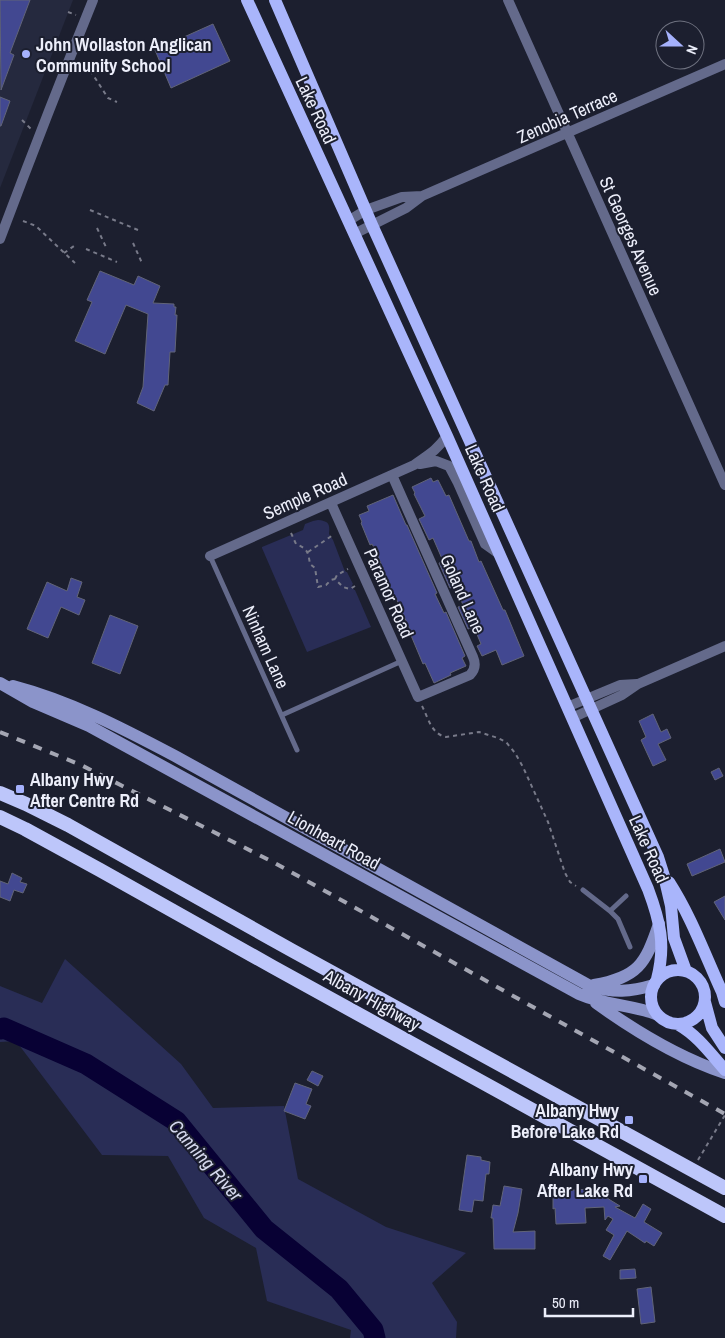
<svg xmlns="http://www.w3.org/2000/svg" width="725" height="1338" font-family="'Archivo Narrow',sans-serif">
<style>
.built{fill:#25293e}
.green{fill:#292d56}
.lines{fill:none;stroke-linecap:round;stroke-linejoin:round}
.river{stroke:#080134;stroke-width:21}
.building{fill:#424891;stroke:#616478}
.path{stroke:#787a89;stroke-width:2;stroke-dasharray:4 4;stroke-linecap:butt}
.service{stroke:#646a8b;stroke-width:5}
.minor{stroke:#646a8b;stroke-width:10}
.secondary{stroke:#8b94ca;stroke-width:12}
.primary{stroke:#a9b5fb;stroke-width:12}
.trunk{stroke:#bdc6fa;stroke-width:14}
.rail{stroke:#a4a6b3;stroke-width:4;stroke-dasharray:9 9;stroke-linecap:butt}
.poi-dot{fill:#a5b1fc;stroke:#1c1f2f;stroke-width:2}
.labels{text-anchor:middle;dominant-baseline:central;stroke-width:4;stroke-linejoin:round;paint-order:stroke}
.poi-label{font-size:18px;font-weight:bold;fill:#eceefa;stroke:#1c1f2f;text-anchor:start}
.street-label{font-size:18px;fill:#eceefa;stroke:#1c1f2f}
.water-label{font-size:19px;font-style:italic;fill:#d4d8ed;stroke:#1c1f2f}
</style>
<rect width="100%" height="100%" fill="#1c1f2f"/>
<path class="built" d="M0,0H73L0,188Z"/>
<path class="green" d="M318,520C329,521 330,524 329,534L333,540L344,569L346,572H347L353,584L352,585L354,590H355L371,627L307,652L262,548V547L303,530L305,524L313,521Z
M65,959L181,1064L213,1108L284,1106L298,1179L386,1227L466,1253L432,1283L457,1322L456,1338H350L351,1330L267,1301L256,1248L204,1218L168,1156L102,1155L16,1041L0,1042V986L42,1003Z"/>
<g class="lines">
<path class="river" d="M0,1029L4,1028L86,1064L176,1121L264,1229L339,1289L373,1330L375,1338"/>
</g>
<path class="building" d="M0,0H30L10,53L14,55L1,90Z
M213,24L230,61L171,88L155,50Z
M0,97L10,101L1,126H0Z
M100,271L134,285L138,276L160,286L153,303L174,304V307H176L175,315H177L175,352H170L168,385H165L154,411L137,403L143,387L148,314L126,305L105,354L75,341L92,302L87,300Z
M431,478L433,482L438,480L446,496L449,495L469,541H471L479,562L481,561L503,610H505L524,656L502,665L496,650L482,656L477,646L481,644L474,627L468,629L458,607L463,605L455,586L450,588L439,563L443,561L433,538L429,540L419,519L425,516L414,494L415,493L412,487Z
M393,495L406,525H407L437,593L435,594L444,613L446,612L465,656L462,658L466,666L450,673L451,675L434,683L425,663L423,664L410,633L411,632L395,596L392,598L388,587L390,586L387,579L376,551L372,544L370,545L361,523L362,522L359,515L369,511L367,506Z
M71,578L82,582L77,597L85,600L79,615L61,607L48,638L27,629L47,582L67,591Z
M110,615L138,626L120,674L92,663Z
M653,714L661,732L667,729L671,738L658,744L666,760L653,766L641,740L646,737L639,721Z
M719,768L723,776L715,780L711,772Z
M720,849L725,862L692,876L687,864Z
M12,873L22,878L20,882L27,884L23,893L14,890L10,901L0,897V881L8,884Z
M725,896V920L714,902Z
M312,1071L323,1076L318,1086L307,1080Z
M295,1083L312,1089L306,1104L311,1106L305,1119L284,1111Z
M467,1155L481,1157V1160L490,1162L489,1174H486L483,1201L474,1200L472,1212L459,1210Z
M504,1186L522,1189L518,1213L513,1232L535,1231V1249H494L493,1218H491L493,1205L500,1206Z
M601,1186L602,1195L620,1206L615,1207L635,1218L643,1204L651,1209L644,1222L662,1233L654,1246L646,1241L645,1243L627,1231L610,1260L603,1256L614,1235L606,1230L613,1219L608,1216L605,1220L604,1207L585,1208L586,1223L556,1224L555,1208L553,1209V1191L575,1190L589,1189V1187Z
M635,1269L636,1278L620,1279V1270Z
M651,1287L655,1322L641,1324L637,1289Z"/>
<g class="lines">
<path class="path" d="M68,12L76,15
M86,64L108,98L117,102
M22,120L31,129
M90,210L138,230
M23,221L36,226L75,263
M97,228L106,247
M133,243L142,263
M86,249L117,262
M64,253L74,246
M291,533L296,544C308,549 308,552 310,564L315,568L318,587L326,585L331,580L335,579L343,587L350,589L355,586
M308,552L333,535
M335,579L337,575L348,569
M422,706C428,717 431,734 446,737L479,732L498,738L506,742L515,753L523,767L548,822L565,873L570,882L576,886
M698,1160L725,1115"/>
<path class="service" d="M210,556L297,750
M282,715L402,661
M583,890L610,911L618,919L630,947
M610,911L626,896"/>
<path class="minor" d="M508,0L725,485
M348,221L366,210L402,197L422,196
M354,234L406,208L422,196L725,64
M0,239C30,159 61,79 93,0
M420,464L436,461L449,466L458,483L485,544L499,554
M331,503L418,697L470,675C475,670 476,664 473,657L392,475
M210,556L414,465C429,454 435,452 447,436
M567,707L620,685L637,684
M572,718L622,695L638,684L725,646"/>
<path class="secondary" d="M0,683L33,702L89,726L579,994C604,1005 631,1005 656,1014
M13,686C70,701 122,728 175,756L590,986C614,993 630,992 654,985
M594,985C638,977 645,965 659,924
M596,1003C635,1031 679,1058 725,1073"/>
<path class="primary" d="M247,0L447,436L648,889C660,921 666,945 657,979
M275,0L372,225L658,857L664,876L671,906L674,938L686,971
M669,882C691,916 705,955 722,992L725,1002
M651 997a27 27 0 1 1 54 0a27 27 0 1 1-54 0Z
M705,1002L712,1028L725,1048
M679,1025C698,1036 710,1053 725,1070"/>
<path class="trunk" d="M0,793L26,804L68,825L293,951L725,1188
M0,817L25,829L100,870L273,967L725,1216"/>
<path class="rail" d="M0,732L81,765L273,862L725,1114"/>
</g>
<g class="poi-dot">
<circle cx="26" cy="54" r="5"/>
<rect x="15" y="784" width="10" height="10" rx="2.5"/>
<rect x="624" y="1115" width="10" height="10" rx="2.5"/>
<rect x="638" y="1174" width="10" height="10" rx="2.5"/>
</g>
<g class="labels">
<g class="poi-label">
<text x="36" y="44">John Wollaston Anglican<tspan x="36" dy="21">Community School</tspan></text>
<text x="30" y="779">Albany Hwy<tspan x="30" dy="21">After Centre Rd</tspan></text>
<text x="619" y="1110" text-anchor="end">Albany Hwy<tspan x="619" dy="21">Before Lake Rd</tspan></text>
<text x="633" y="1169" text-anchor="end">Albany Hwy<tspan x="633" dy="21">After Lake Rd</tspan></text>
</g>
<g class="street-label">
<text transform="translate(316 110) rotate(65)">Lake Road</text>
<text transform="translate(567 116) rotate(-24)">Zenobia Terrace</text>
<text transform="translate(631 236) rotate(66)">St Georges Avenue</text>
<text transform="translate(485 478) rotate(66)">Lake Road</text>
<text transform="translate(305 496) rotate(-24)">Semple Road</text>
<text transform="translate(389 593) rotate(66)">Paramor Road</text>
<text transform="translate(463 594) rotate(66)">Goland Lane</text>
<text transform="translate(266 647) rotate(66)">Ninham Lane</text>
<text transform="translate(334 840) rotate(29)">Lionheart Road</text>
<text transform="translate(649 849) rotate(66)">Lake Road</text>
<text transform="translate(372 1000) rotate(29)">Albany Highway</text>
</g>
<g class="water-label">
<text transform="translate(206 1160) rotate(49)">Canning River</text>
</g>
</g>
<g transform="translate(680 45) rotate(111)"><circle r="24" fill="#1c1f2f" stroke="#6f7280"/>
<path d="M0-4L9 19L0 12L-9 19Z" fill="#a5b1fc"/>
<text y="-8" font-size="14" font-weight="bold" text-anchor="middle" fill="#eceefa">N</text>
</g>
<path d="M545 1308v8h88v-8" fill="none" stroke="#eceefa" stroke-width="2.5"/>
<text x="552" y="1308" font-size="15" fill="#eceefa" stroke="#1c1f2f" stroke-width="4" paint-order="stroke">50 m</text>
</svg>
